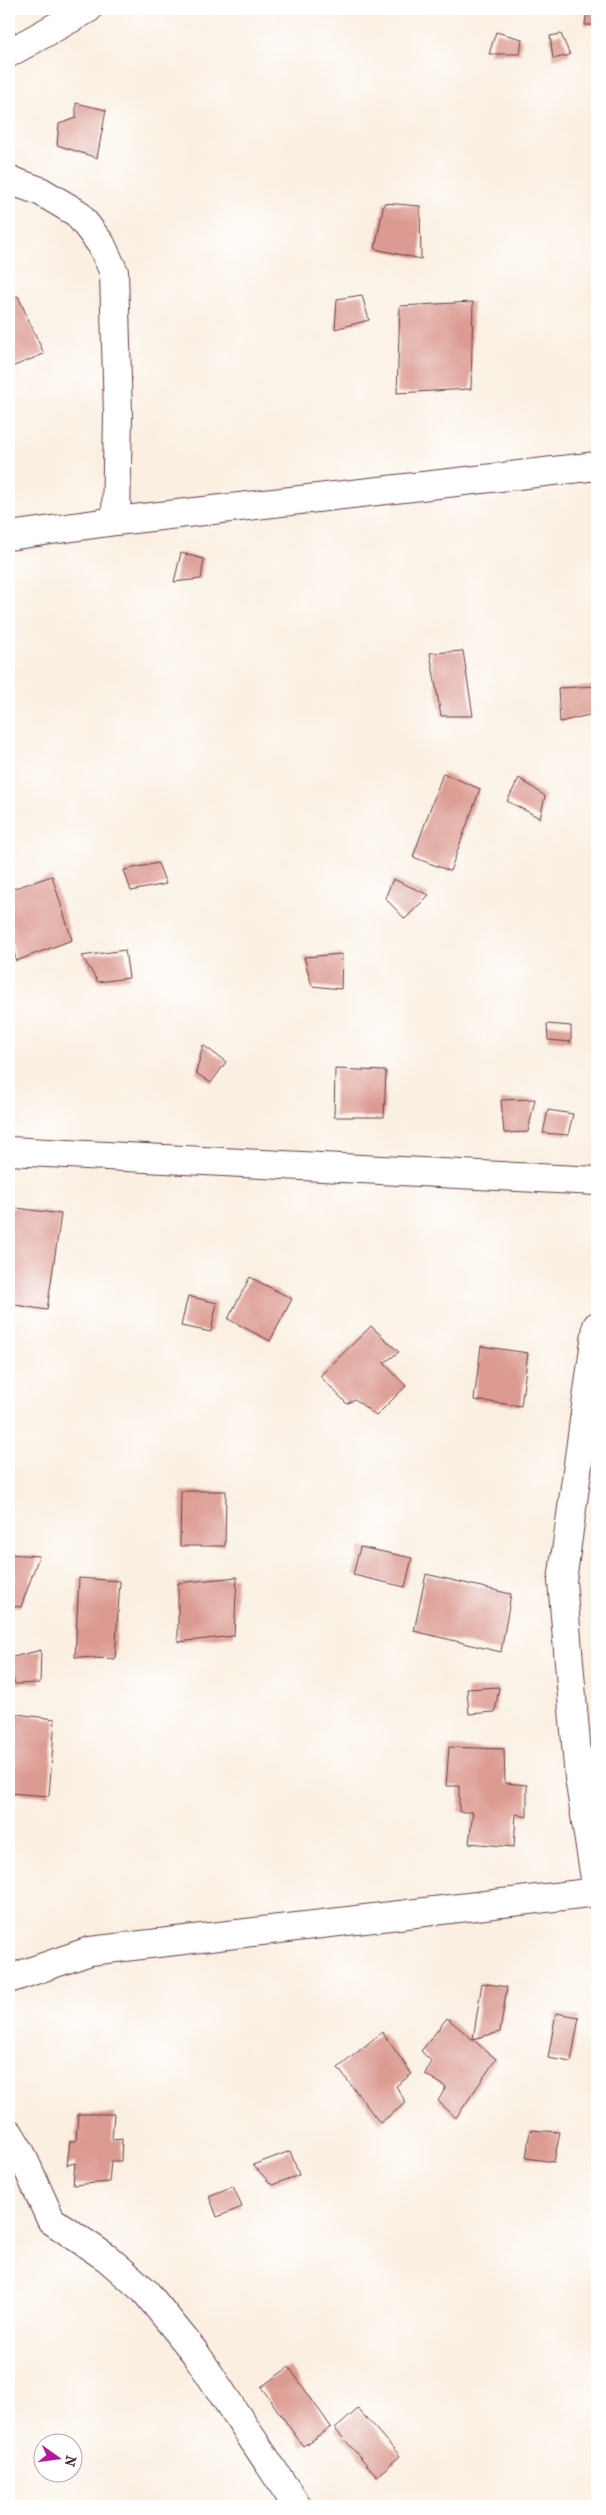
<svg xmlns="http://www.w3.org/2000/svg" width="606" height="2515" font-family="'IM FELL French Canon',serif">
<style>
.building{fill:#dc9b92}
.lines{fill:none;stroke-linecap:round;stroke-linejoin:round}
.minor-casing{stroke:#643e46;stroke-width:30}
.minor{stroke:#fff;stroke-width:28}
</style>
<rect width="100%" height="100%" fill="#fff"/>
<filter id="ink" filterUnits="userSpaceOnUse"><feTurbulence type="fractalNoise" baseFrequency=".02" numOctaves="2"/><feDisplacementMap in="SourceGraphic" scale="10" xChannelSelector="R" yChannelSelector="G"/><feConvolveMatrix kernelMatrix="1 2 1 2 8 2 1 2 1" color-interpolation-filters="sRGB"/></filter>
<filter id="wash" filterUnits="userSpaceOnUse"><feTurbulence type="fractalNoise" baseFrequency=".0096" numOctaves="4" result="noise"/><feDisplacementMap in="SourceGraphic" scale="20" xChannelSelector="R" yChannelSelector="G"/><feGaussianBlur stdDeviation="1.12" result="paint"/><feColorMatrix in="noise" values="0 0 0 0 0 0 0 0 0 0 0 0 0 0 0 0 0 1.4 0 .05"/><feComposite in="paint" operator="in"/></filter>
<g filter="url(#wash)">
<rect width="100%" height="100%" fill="#faefe1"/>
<g id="blocks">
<path class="building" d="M587,9H597V25H585Z
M496,32L522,39L520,54H489Z
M561,34L570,55L553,59L550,36Z
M76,103L106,110L97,158L57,145L59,124L76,118Z
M384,203L420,206L421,259L375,249Z
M362,295L369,320L335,329L337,299Z
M18,296L44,354L9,368V299Z
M473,302L471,389L397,393L400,306Z
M181,553L204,559L201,579L174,582Z
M463,651L473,716H441L430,653Z
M597,686V713L560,722L558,688Z
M443,773L480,789L450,871L413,857Z
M519,778L545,796L540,818L507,801Z
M158,863L166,884L131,891L124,870Z
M52,876L72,940L16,961L9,929V890Z
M393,879L429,895L405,919L385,898Z
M125,950L129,978L98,982L82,956Z
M342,954L341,989L312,986L304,957Z
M547,1024L571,1026V1042L548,1040Z
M203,1045L226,1062L211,1083L196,1073Z
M335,1069L386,1071L384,1117H334Z
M535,1099L528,1132L504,1133L501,1100Z
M548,1110L573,1114L568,1135L543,1133Z
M9,1207L61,1214L47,1310L9,1304Z
M250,1277L292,1299L270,1341L228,1319Z
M188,1296L217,1303L211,1332L181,1326Z
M371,1326L399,1352L384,1363L406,1386L376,1416L355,1399L347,1404L320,1376Z
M481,1346L528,1353L521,1406L474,1400Z
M181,1491H226L225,1546H180Z
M360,1547L412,1558L405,1587L353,1575Z
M9,1554L39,1556L21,1607L9,1606Z
M426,1574L511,1594L501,1652L414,1631Z
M237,1577L234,1636L178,1642V1583Z
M79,1578L120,1581L115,1659L75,1657Z
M41,1650L40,1683L15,1684L9,1668V1658Z
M499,1687L495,1712L469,1714L467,1689Z
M9,1713L55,1719L49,1796L9,1793Z
M449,1747L504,1749L505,1783L527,1785V1817L516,1814L514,1847L469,1843L473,1812H459V1786H446Z
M482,1983L507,1987L500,2032L473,2039Z
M556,2013L579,2017L571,2062L548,2058Z
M447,2018L496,2059L456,2118L438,2101L446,2087L425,2074L431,2061L421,2051Z
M382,2032L412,2074L396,2086L406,2103L380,2123L338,2068Z
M78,2114H114L112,2140L122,2139L121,2161H111L109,2182L73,2185L75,2163L67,2165L70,2141H76Z
M530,2130L560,2132L554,2162L526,2158Z
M290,2151L299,2175L272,2185L253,2165Z
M233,2186L242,2207L217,2217L209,2196Z
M289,2367L331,2427L303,2446L261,2387Z
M358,2409L400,2456L377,2476L335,2429Z"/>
</g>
</g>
<g filter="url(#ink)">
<use href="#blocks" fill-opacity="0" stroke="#643e46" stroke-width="1"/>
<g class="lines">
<defs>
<path id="minor" d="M9,53L88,9
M9,180L40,191L77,213L101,244L114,272L118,415L116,521
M9,536L116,521L597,466
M9,1151L597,1181
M597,1326L562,1581L579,1778L597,1891
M9,1979L90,1951L597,1892
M9,2133L20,2151L51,2220L107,2258L145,2291L196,2354L297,2506"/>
</defs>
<use href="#minor" class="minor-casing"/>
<use href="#minor" class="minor"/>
</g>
</g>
<rect width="606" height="2515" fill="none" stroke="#fff" stroke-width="30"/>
<g transform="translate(58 2458) rotate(104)"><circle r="24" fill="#ffffff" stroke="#b7a5aa"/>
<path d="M0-4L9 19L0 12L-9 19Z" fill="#b5179e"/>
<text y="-8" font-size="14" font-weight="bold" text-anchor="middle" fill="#4a1f2b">N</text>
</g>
</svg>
